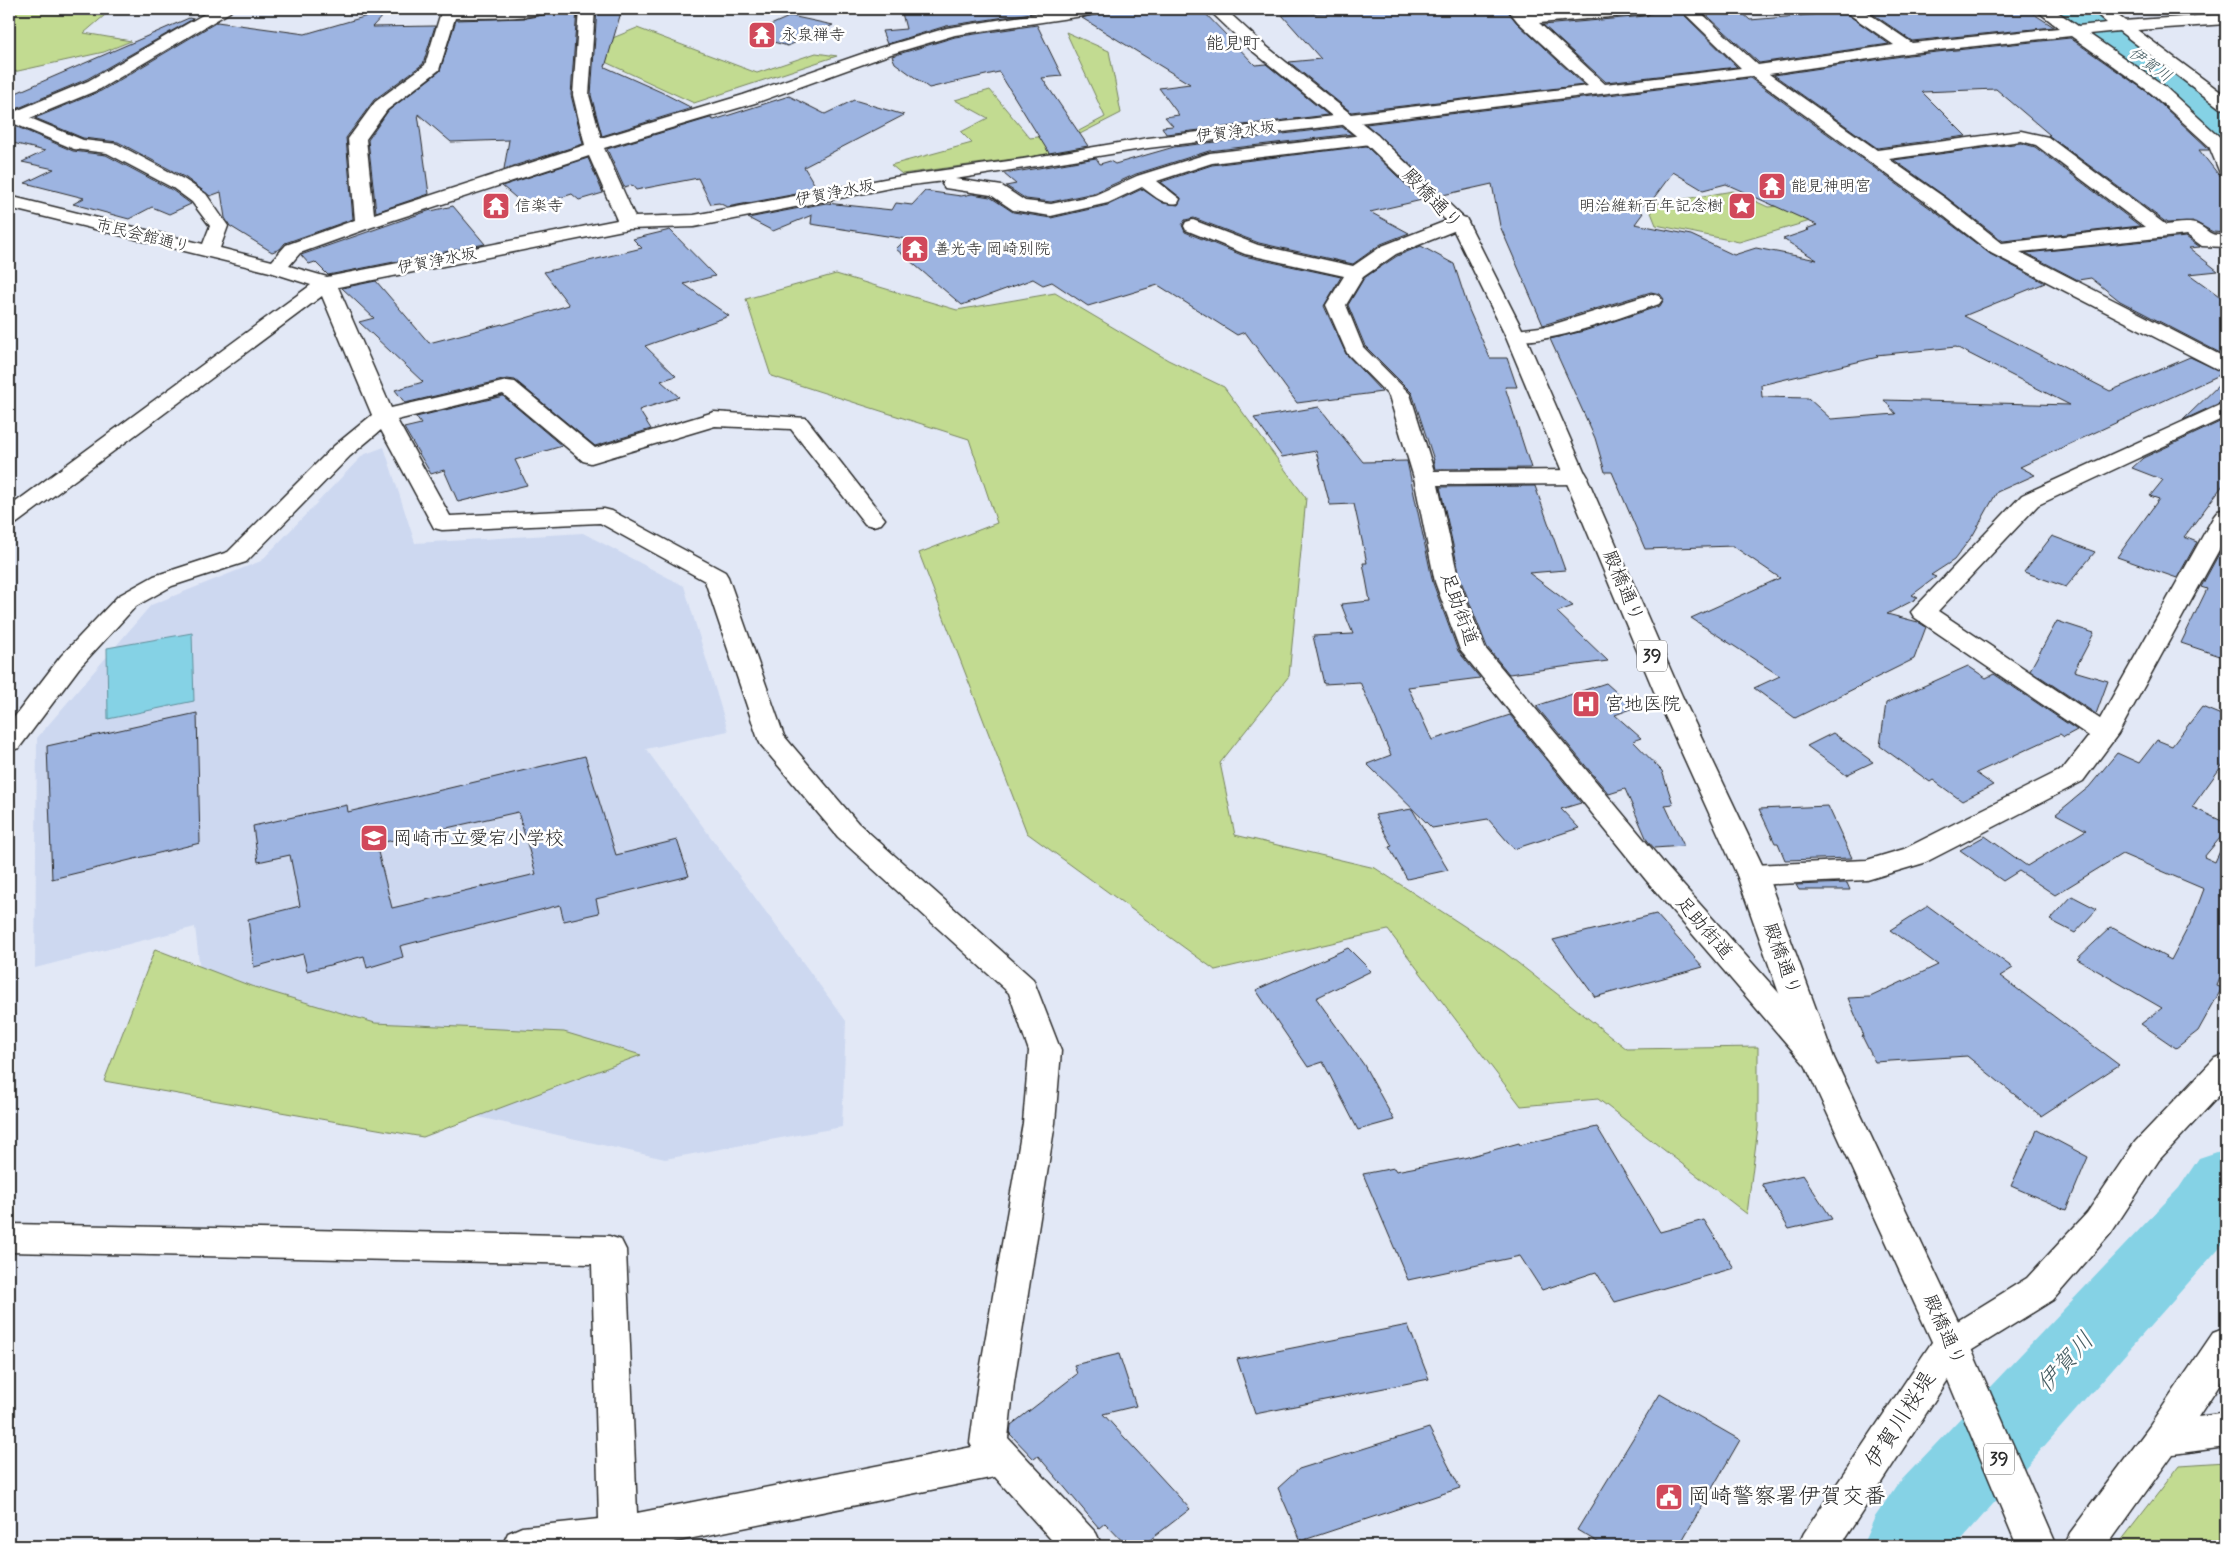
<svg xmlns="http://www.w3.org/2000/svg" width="2235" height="1555" font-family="Mynerve,'Klee One',sans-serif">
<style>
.built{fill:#cdd8f0}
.green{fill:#c2db91;stroke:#76835e}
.water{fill:#85d2e5;stroke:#618f9b}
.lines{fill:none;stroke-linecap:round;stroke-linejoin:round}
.river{fill:#85d2e5;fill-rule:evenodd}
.building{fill:#9db4e1;stroke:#2b2b2b;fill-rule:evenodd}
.street-casing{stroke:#2b2b2b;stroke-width:3}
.secondary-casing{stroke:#2b2b2b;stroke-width:3}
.primary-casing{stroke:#2b2b2b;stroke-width:3}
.street{fill:#fff;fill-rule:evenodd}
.secondary{fill:#fff;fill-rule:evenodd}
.primary{fill:#fff;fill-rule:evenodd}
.labels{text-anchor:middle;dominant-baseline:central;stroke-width:5;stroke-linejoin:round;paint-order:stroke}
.far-poi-label{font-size:16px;fill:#2b2b2b;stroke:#fff;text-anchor:start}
.far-water-label{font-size:16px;font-style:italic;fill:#465d63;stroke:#fff}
.far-street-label{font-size:16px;fill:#2b2b2b;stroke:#fff}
.far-quarter-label{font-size:18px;fill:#2b2b2b;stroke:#fff}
.shield{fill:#fff;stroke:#6b6b6b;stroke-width:1}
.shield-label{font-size:18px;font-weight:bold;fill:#2b2b2b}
.street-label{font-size:19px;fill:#2b2b2b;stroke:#fff}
.poi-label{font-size:19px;fill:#2b2b2b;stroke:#fff;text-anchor:start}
.near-street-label{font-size:22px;fill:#2b2b2b;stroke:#fff}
.near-poi-label{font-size:22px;fill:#2b2b2b;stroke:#fff;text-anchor:start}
.near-water-label{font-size:24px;font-style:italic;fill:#465d63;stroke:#fff}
</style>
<rect width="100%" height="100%" fill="#e2e8f6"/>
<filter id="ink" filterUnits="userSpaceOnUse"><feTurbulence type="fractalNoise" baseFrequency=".02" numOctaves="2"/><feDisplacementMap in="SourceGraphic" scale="10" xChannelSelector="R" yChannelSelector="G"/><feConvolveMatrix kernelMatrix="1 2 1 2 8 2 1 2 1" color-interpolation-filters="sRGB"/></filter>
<g filter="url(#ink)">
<path class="built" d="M384,447L415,543L583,533L684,586L728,731L646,749L846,1021L842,1127L665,1159L210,1057L195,927L35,968L37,738L151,605L261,561L363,455Z"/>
<path class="green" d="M9,9H112L84,33L131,41L104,52L9,73Z
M637,28L757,73L816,53L837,56L694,103L603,61V42Z
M1066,32L1109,51L1121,113L1078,135L1079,150L902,174L891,165L972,143L961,132L988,118L955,100L990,90L1030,138L1077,132L1105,117Z
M1733,191L1768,207L1888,198L1739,242L1656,225L1648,205Z
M836,274L957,310L1055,293L1168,360L1224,387L1306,498L1289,676L1220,763L1235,835L1375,868L1504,952L1627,1049L1758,1047V1127L1747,1214L1598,1099L1521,1106L1388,930L1215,970L1027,833L919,553L997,523L969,439L771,376L746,299Z
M155,949L251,986L375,1023L564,1032L641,1055L423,1137L104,1081Z
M2226,1462V1546H2125L2121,1541L2180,1465Z"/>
<path class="water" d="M192,633L194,701L108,719L107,648Z"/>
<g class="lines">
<path class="river" d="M2053,9H2093L2191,76L2226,106V137L2212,133L2165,92L2058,16Z
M2226,1149V1240L1956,1546H1862L1875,1517L1896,1486L2179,1188L2199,1158Z"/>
</g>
<path class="building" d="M553,9H577L571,95L583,144L504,169L509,140L451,142L418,114L429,194L376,212L368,140L388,111L440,71L456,20L526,18L549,14Z
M597,9H622L605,67L661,92L692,108L602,136L591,95Z
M901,9H1029L1031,13L946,26L887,44L882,31L906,29Z
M1141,9H1176L1178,11L1202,10L1255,65L1266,64L1328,115L1166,134L1162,127L1173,126L1165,117L1179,115L1159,88L1190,84L1082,18L1104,12Z
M1411,9H1510L1509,13L1517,23L1584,85L1351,112L1289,62L1321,59L1282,15Z
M1678,9L1737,67L1606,82L1543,25L1646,16L1655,11Z
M1700,9H1738L1750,20L1844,12L1889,44L1759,63Z
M1887,9H2026L2054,27L1912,41L1867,10Z
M388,10L372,27L435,26L423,64L374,100L346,138L353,219L285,243L280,249L272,252L230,226L225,218L221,192L210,196L186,178L118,142L83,138L35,118L101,91L217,22L305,34Z
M791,16L833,25L788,46L748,35Z
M189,18L193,19L87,79L9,112V96Z
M1037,25L1062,76L1042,78L1088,146L1049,153L999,72L929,88L895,63L892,56L955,37Z
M2070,38L2150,94L2207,147L2209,150H2199L2218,174L2226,180V233L2213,232L2195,222L2167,223L2048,135H2050L1996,89L1922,92L1966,136L1877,148L1774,75L1909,55Z
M1750,78L1930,208L1990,254L2045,283L1964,316L2110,391L2190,357L2224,373L2020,467L2035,475L1997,492L1973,535L1954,560L1931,575L1936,577L1912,595L1918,598L1887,614L1918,622L1926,627L1914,659L1795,718L1754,688L1780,676L1691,618L1780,578L1733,546L1645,549L1612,472H1605L1595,438L1550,339L1584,331L1660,306L1664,299L1660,294L1651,292L1543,325L1500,226L1492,184L1443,195L1366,124ZM1673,172L1703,190L1726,184L1817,225L1806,229L1809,230L1783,239L1817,260L1756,248L1734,255L1691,235L1635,224L1643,213L1632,208L1650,203ZM1956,347L2070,405L1884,400L1896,414L1831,419L1808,398L1762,397L1761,385L1878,357L1876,355Z
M789,96L825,114L854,100L904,115L804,167L818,190L727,207L719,203L711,204L698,178L636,190L632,185L624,187L607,149L710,118L714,120Z
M15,126L73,151L106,155L172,190L191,204L169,214L152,207L129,219L73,204L84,198L25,183L54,169L22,162L45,151L9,142V127Z
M1342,127L1352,134L1209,151L1136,174L1094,193L1051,202L1026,199L1006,186L1016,184L1004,174L1096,158L1100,164L1110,161L1115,164L1174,147Z
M2021,143L2035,147L2140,226L2003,241L1946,197L1894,160Z
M1366,146L1422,200L1370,212L1409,233L1381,244L1353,264L1259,243L1194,218L1185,220L1182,225L1185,232L1244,256L1341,277L1324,306L1346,354L1382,392L1297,403L1245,332L1237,335L1158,285L1088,306L1052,282L1043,285L1033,279L962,305L896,249L906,239L811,224L812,215L773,231L748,218L826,203L892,210L896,203L912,205L925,191L961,196L972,194L990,197L1013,212L1051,218L1108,205L1142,189L1163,203L1178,205L1181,198L1161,182L1212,165Z
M588,158L603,193L579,200L572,194L528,208L502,186Z
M453,206L485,244L328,275L315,262L309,264L301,255L431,210V211Z
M670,230L715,276L684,284L729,316L645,346L676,376L661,381L679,397L639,410L651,429L595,446L515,380L507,379L405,403L395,390L423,382L359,322L374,318L342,288L376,281L429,343L502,324L503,325L569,305L544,272L642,248L633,239Z
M2186,237L2200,247L2189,248L2218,271L2189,274L2226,301V356L2120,301L2091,278L2078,280L2026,253Z
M1421,246L1454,264L1469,310L1490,358H1507L1517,387H1505L1531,468L1435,469L1433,460H1434L1412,393L1365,346L1348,305L1364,278L1397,256Z
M2226,378V400L2183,420Z
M503,396L562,446L515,460L527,485L458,502L444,470L431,474L404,428L421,424L416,417Z
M1319,407L1363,462L1407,461L1433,583L1458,651L1480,678L1408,687L1432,740L1510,715L1581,803L1561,809L1579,828L1514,849L1488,819L1432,828L1367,764L1391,755L1360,682L1324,684L1313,636L1353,634L1341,604L1370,601L1363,563H1367L1354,504L1330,505L1316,451L1282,457L1254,418Z
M2226,419V481L2184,537L2197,542L2177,578L2117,557L2159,499L2150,496L2163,480L2132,468L2143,458Z
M1535,486L1565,570L1529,573L1573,606L1557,612L1608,661L1509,674L1487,647L1461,581L1440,487Z
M2052,536L2095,552L2066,587L2024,572Z
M2221,550H2226V658L2181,643L2207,589L2201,587Z
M2057,621L2094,633L2074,671L2108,681L2096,714L2030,670Z
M1968,666L1986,678L1994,674L2077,730L2064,737L2060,734L1976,773L1993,785L1962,801L1933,780L1930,782L1880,746L1886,703Z
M1606,683L1634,708L1615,715L1641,738L1633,741L1662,771L1673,804L1665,805L1684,846L1654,848L1647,840L1625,789L1609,794L1536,706Z
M2202,707L2226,717V760L2192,807L2226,823V831L2204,857L2215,862L2226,838V962L2217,986L2222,988L2198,1031L2176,1048L2141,1024L2162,1008L2077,959L2111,927L2171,960L2193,918L2204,889L2122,854L2055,895L2019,871L2003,881L1960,850L1985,836L2027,866L2086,830L2056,814L2089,787L2117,753L2139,763L2157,740L2172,746Z
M197,713L200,843L52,879L47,746Z
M1833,733L1873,762L1846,775L1807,746Z
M585,756L616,855L677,840L689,876L596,899L599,913L564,921L560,905L400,946L403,957L367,968L364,956L307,971L303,954L254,967L248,919L300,906L290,855L258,862L253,826L347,805L348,812ZM518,812L536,874L392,908L376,844Z
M1828,806L1852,858L1785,860L1778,843H1775L1759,809Z
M1412,809L1448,870L1407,879L1389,847L1392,846L1375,815Z
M1847,883L1850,890H1799L1796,885Z
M2072,896L2097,909L2075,933L2050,920Z
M1928,906L2013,968L2000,976L2119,1065L2041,1116L1967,1056L1875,1062L1862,1036H1864L1848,998L1870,997L1938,965L1890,930Z
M1656,914L1703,967L1595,997L1553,940Z
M1348,948L1371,971L1316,998L1364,1065L1394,1120L1358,1130L1323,1062L1308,1067L1256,990Z
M1597,1127L1660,1232L1704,1220L1734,1268L1615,1302L1596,1272L1542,1290L1520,1256L1408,1280L1363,1174L1394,1168L1396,1171L1464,1158L1519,1143L1520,1145Z
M2037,1130L2088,1157L2066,1210L2011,1186Z
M1803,1175L1832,1219L1789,1229L1762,1184Z
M1408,1325L1429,1379L1255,1414L1237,1359Z
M1119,1354L1136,1406L1103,1414L1190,1509L1142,1546H1127L1105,1523L1099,1528L1038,1456L1034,1459L1010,1434L1011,1425L1077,1374L1074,1365Z
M1660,1394L1740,1440L1679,1546H1604L1577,1530Z
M1429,1428L1460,1488L1301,1541L1278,1488L1299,1469Z"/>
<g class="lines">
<defs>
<path id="street" d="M213,9H232L230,12L100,89L30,118L83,140L117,144L185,180L206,194L228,226L220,248L272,261L286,245L355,220L348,139L375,102L425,65L442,9H551L549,12C519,20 486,17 455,18L439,70L387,110L366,139L374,214L585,145L573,95L579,9H595L589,95L601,138L743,95L879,48L947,28L1067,9H1104L1102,12L1096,14L955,35L891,54L755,103L604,148L635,217L694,215L895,177L1023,159L1148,138L1588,86L1518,22L1510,12L1512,9H1524L1529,14L1592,9H1654L1652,12L1646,14L1539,23L1605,84L1741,68L1680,9H1697L1758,65L1894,45L1846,12L1844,9H1862L1912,43L2059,28L2035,9H2053L2078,26L2107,23L2091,9H2109L2226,96V109L2220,108L2119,31L2089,34L2163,85L2223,140L2226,145V174L2220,173L2209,146L2151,93L2071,36L1909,53L1769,74L1877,150L2021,131L2048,137L2166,225C2175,224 2189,221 2198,225C2212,232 2207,236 2226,235V247L2202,246L2187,235L2020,252L2226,358V372L2219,370L1991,253L1931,206L1751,76L1148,148L955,179L1002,186L1025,201L1051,204L1095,195L1137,176L1210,153L1371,134L1377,135L1380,139L1377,143L1371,144L1212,163L1157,181L1180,199L1178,203C1164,206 1153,195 1142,187L1108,203L1051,216L1013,210L991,195L945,188L942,184L944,181L895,187L694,227L628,229L338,287L391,408L507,381L515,382L595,448L714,412L806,418L881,514L885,519L881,524L873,526L865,524L791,429L715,426L591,463L583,461L503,394L397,420L450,516L604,509L612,511L725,572L728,577L784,736L858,823L1033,979L1061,1051L1055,1123L1014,1382L1008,1438L1096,1533L1102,1546H1057L995,1477L654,1546H502L508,1533L522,1527L599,1519L592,1264L9,1252V1224L609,1236L621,1240L626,1250L637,1513L972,1447L970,1443L978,1382L1023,1123L1029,1051L1009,993L838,837L761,745L758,739L705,581L600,523L442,530L434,528L381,430L350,456L246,562L172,586L136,606L79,668L19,748L9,751V724L61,656L118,596L154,576L228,552L334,446L372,415L322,296L17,523L9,525V507L311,285L270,272L9,208V196L203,244L210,226L192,202L173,188L107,153L74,149L15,124L9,125V114L88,81ZM2021,141L2036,145L2145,227L2002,243L1945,198L1889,159ZM589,156L617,220L327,277L289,266L300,253L372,227Z
M1459,216L1466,218L1468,222L1466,226L1396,254L1363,277L1346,305L1363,347L1410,394L1434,471L1577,470L1585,472L1588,477L1585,482L1577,484L1438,485L1459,582L1485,648L1666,866L1827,1047L1832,1056L1827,1065L1816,1068L1805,1065L1646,880L1460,650L1435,582L1414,478L1389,396L1347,353L1326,305L1344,276L1245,254L1186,230L1184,226L1186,222L1193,220L1258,245L1353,266L1382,246Z
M1652,294L1659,296L1662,300L1659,304C1623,316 1543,348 1508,339L1505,335L1508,331L1548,326Z
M2226,402V417L2038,505L1938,611L2100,719L2214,516L2218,511L2226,509V537L2118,734L2083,781L1924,863L1867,880L1752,885L1742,882L1737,875L1742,868L1752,865L1867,860L1904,849L2063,769L2089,736L1914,617L1911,612L2022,495Z
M2226,1055V1088L2159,1160L2111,1233L2053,1300L1964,1355L1840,1546H1798L1804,1533L1938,1333L2027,1278L2087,1213L2135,1142L2215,1058Z
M2226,1328V1374L2198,1417L2226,1413V1447L2173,1454L2107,1546H2064L2070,1533L2149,1427L2213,1333Z"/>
<path id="secondary" d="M2226,14V24L2123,31L2117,29L2115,26L2117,23L2123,21Z"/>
<path id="primary" d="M1208,9H1225L1261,42L1377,135L1468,222L1525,335L1682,696L1767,875L1834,1058L1969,1344L2057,1546H2017L1933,1344L1802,1058L1737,875L1656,696L1505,335L1451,225L1365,143L1249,48Z"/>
</defs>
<use href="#street" class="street-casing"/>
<use href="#secondary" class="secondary-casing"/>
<use href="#primary" class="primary-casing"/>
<use href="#street" class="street"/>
<use href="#secondary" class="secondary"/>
<use href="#primary" class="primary"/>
</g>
</g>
<defs>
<symbol id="temple-square" viewBox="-11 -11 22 22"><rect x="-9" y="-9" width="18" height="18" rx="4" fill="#d1495b" stroke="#fff"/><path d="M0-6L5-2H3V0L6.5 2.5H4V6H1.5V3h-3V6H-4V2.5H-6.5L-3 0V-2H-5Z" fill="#fff"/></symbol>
<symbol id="sight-square" viewBox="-11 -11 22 22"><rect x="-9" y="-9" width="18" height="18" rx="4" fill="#d1495b" stroke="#fff"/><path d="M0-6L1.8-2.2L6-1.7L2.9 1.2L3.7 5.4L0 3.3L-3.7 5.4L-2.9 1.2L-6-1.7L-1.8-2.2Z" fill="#fff"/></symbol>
<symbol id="hospital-square" viewBox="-11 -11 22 22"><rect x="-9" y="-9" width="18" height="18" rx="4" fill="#d1495b" stroke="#fff"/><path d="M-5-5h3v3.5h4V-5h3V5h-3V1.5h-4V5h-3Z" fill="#fff"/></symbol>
<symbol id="school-square" viewBox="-11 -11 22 22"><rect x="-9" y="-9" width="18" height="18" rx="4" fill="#d1495b" stroke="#fff"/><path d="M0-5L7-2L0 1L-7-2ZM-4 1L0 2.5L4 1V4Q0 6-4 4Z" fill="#fff"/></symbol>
<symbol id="civic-square" viewBox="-11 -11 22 22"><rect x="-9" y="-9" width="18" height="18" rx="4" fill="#d1495b" stroke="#fff"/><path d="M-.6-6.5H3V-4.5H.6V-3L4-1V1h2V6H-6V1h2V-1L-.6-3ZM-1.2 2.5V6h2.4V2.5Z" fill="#fff"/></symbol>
</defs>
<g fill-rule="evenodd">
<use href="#temple-square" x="746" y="19" width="32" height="32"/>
<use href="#temple-square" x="1756" y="170" width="32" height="32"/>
<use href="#temple-square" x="480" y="190" width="32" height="32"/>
<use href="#sight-square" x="1726" y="190" width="32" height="32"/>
<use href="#temple-square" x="899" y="233" width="32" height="32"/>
<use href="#hospital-square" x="1570" y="688" width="32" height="32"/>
<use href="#school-square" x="358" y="822" width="32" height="32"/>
<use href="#civic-square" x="1653" y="1481" width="32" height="32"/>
</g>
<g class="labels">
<g class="far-poi-label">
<text x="781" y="35">永泉禅寺</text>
<text x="1791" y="186">能見神明宮</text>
<text x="515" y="206">信楽寺</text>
<text x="1723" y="206" text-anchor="end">明治維新百年記念樹</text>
<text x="934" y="249">善光寺 岡崎別院</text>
</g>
<g class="far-water-label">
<text transform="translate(2150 65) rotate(35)">伊賀川</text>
</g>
<g class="far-street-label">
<text transform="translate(1236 132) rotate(-7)">伊賀浄水坂</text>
<text transform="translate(835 193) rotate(-11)">伊賀浄水坂</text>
<text transform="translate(143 236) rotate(14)">市民会館通り</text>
<text transform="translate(437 261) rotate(-11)">伊賀浄水坂</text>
</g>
<g class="far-quarter-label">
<text x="1233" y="44">能見町</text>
</g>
<g class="shield">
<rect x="1637" y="640.5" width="30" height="31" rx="4"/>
<rect x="1984" y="1443.5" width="30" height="31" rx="4"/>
</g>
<g class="shield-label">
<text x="1652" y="656">39</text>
<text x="1999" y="1459">39</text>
</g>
<g class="street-label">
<text transform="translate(1432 199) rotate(46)">殿橋通り</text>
<text transform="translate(1623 586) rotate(67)">殿橋通り</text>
<text transform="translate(1459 609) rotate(70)">足助街道</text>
<text transform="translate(1704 928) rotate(49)">足助街道</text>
<text transform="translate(1782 959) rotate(70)">殿橋通り</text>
<text transform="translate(1944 1330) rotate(66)">殿橋通り</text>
</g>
<g class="poi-label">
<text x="1605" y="704">宮地医院</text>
<text x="393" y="838">岡崎市立愛宕小学校</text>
</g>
<g class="near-street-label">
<text transform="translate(1901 1420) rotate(-57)">伊賀川桜堤</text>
</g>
<g class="near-poi-label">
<text x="1688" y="1497">岡崎警察署伊賀交番</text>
</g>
<g class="near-water-label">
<text transform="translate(2066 1363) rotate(-48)">伊賀川</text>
</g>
</g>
<rect width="2235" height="1555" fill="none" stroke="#fff" stroke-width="30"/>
<rect x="15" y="15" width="2205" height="1525" fill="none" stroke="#2b2b2b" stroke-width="2" filter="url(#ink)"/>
</svg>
